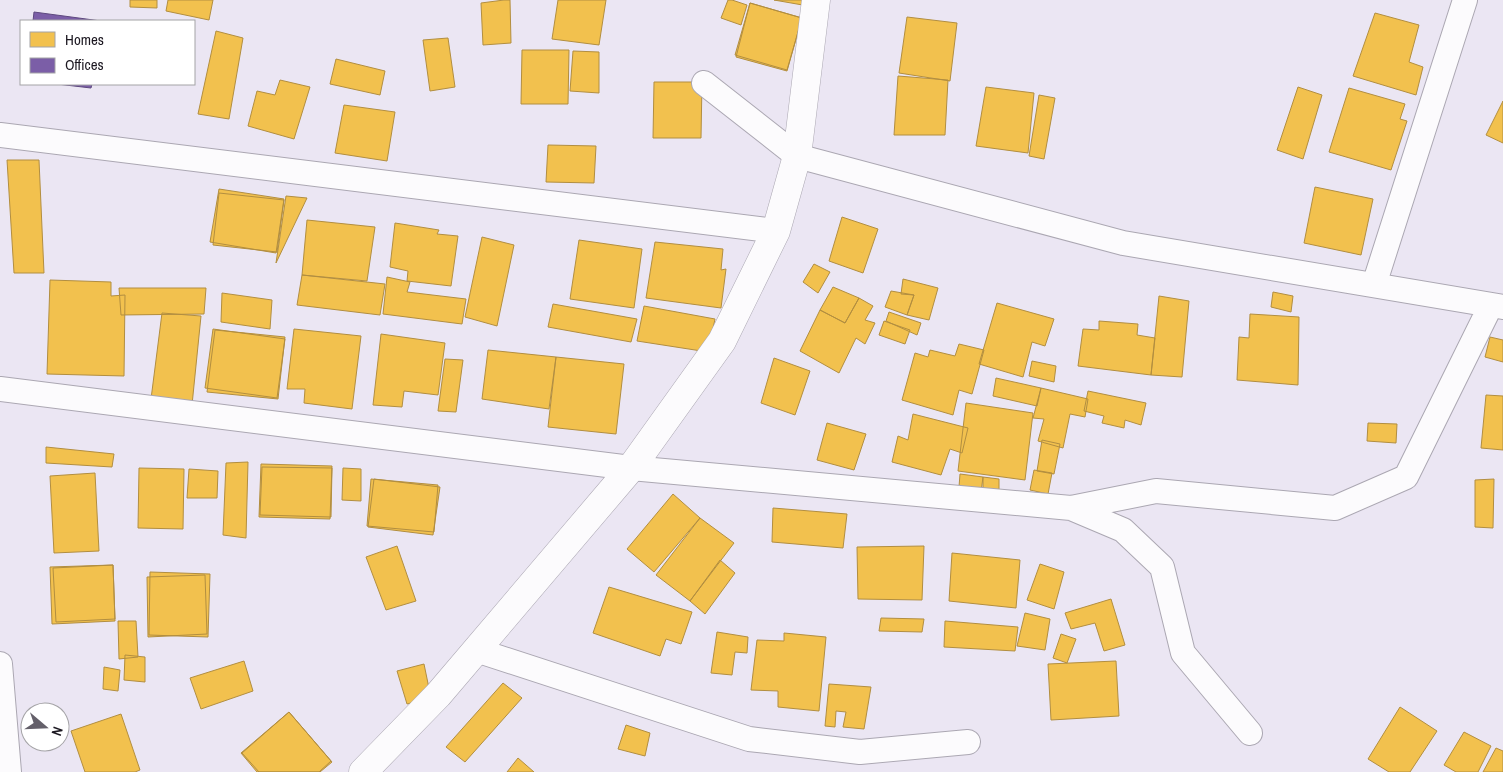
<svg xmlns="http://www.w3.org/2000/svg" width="1503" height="772" font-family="'Archivo Narrow',sans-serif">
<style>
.homes{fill:#f2c14e;stroke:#b28e40}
.offices{fill:#7b5ea7;stroke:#5e497f}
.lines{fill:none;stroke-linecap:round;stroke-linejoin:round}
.minor-casing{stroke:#aba7b2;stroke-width:26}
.tertiary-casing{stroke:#aba7b2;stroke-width:29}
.minor{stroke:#fcfbfd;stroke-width:24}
.tertiary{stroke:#fcfbfd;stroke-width:28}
</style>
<rect width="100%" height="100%" fill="#ebe6f3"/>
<path class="homes" d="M130,0H157V8L130,7Z
M168,0H213L209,20L166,11Z
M504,0H510L511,43L483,45L481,3Z
M558,0H606L599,45L552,39Z
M728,0H732L747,5L741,25L721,18Z
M774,0H815L814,7Z
M750,3L802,18L787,70L735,55Z
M750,3L802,18L787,71L736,57Z
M1375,13L1419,25L1409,62L1423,67L1416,95L1353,76Z
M907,17L957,23L950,81L899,73Z
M216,31L243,38L229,119L198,114Z
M448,38L455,87L430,91L423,40Z
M522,50H569L568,104H521Z
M573,51L599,52V93L570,91Z
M336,59L385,71L380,95L330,84Z
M898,76L948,80L945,135H894Z
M280,80L310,87L294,139L248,126L257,91L275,95Z
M654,82H702L701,138H653Z
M986,87L1034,93L1028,153L976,146Z
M1298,87L1322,95L1303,159L1277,150Z
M1349,88L1405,104L1400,119L1407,121L1391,170L1329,152Z
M1039,95L1055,98L1044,159L1029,156Z
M1503,101V143L1486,135Z
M344,105L395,112L387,161L335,153Z
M548,145L596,146L594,183L546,182Z
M7,160H39L44,273H14Z
M1315,187L1373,199L1361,255L1304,243Z
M219,189L284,199L276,253L210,242Z
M219,193L284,200L277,252L213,245Z
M286,196L307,198L276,263Z
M842,217L878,229L863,273L829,261Z
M307,220L375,227L367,281L302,275Z
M395,223L439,230L437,234L458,236L451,286L407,281L408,271L390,267Z
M482,237L514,245L497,326L465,317Z
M579,240L642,249L634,308L570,299Z
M655,242L723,249L721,270L726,269L721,308L646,298Z
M814,264L830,272L818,293L803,282Z
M302,275L385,284L380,315L297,305Z
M387,277L410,282L407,292L466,299L462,324L383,314Z
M903,279L938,288L929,320L907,315L914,295L901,294Z
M50,280L111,282V296L125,295L124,376L47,374Z
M833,287L859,298L845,323L820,310Z
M119,288H206L204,314L121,315Z
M891,291L914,295L907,315L885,307Z
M1273,292L1293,296L1291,312L1271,307Z
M222,293L272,300L270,329L221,322Z
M1159,296L1189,301L1182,377L1151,375Z
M859,298L873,306L865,320L875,323L865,344L856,338L839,373L800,351L820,310L845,323Z
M997,303L1054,319L1045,346L1032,342L1023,377L979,364Z
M553,304L637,319L631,342L548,327Z
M644,306L715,319L708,352L637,341Z
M889,312L921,323L917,335L886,321Z
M162,313L201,316L192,405L151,399Z
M1250,314L1299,317L1298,385L1237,380L1239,337L1249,338Z
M884,321L910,330L905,344L879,335Z
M1099,321L1138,324L1137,335L1155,338L1151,375L1078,366L1083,329L1099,330Z
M213,329L285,339L277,398L205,388Z
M294,329L361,336L352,409L304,403L305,389H287Z
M215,330L285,337L278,399L207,392Z
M381,334L445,343L438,395L404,391L402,407L373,405Z
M1490,337L1503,340V362L1485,357Z
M959,344L984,350L972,394L959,390L953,415L902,400L915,353L928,357L930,350L955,356Z
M488,350L556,357L549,409L482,399Z
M556,357L624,364L616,434L548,427Z
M774,358L810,371L795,415L761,403Z
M445,359L463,360L456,412L438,411Z
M1032,361L1056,366L1054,382L1029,376Z
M996,378L1041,388L1037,406L993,396Z
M1041,388L1088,399L1085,417L1070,414L1063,448L1038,441L1044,419L1033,418Z
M1088,391L1146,403L1141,425L1125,420L1124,428L1102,423L1104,416L1084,411Z
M1486,395L1503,396V450L1481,448Z
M966,403L1033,413L1025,480L958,471Z
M913,414L968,428L962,453L950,449L941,475L892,462L898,436L908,440Z
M827,423L866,434L854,470L817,460Z
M1368,423L1397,424L1396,443L1367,441Z
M1042,440L1060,444L1054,474L1037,471Z
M46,447L114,454L112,467L46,463Z
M248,462L246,538L223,535L226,463Z
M261,464L332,466L330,519L259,517Z
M262,467L332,468L331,517L260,515Z
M139,468L184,469L183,529L138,528Z
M343,468L361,469V501L342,500Z
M189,469L218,471L217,498H187Z
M1034,470L1052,473L1048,494L1030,490Z
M95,473L99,551L54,553L50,476Z
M960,474L983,477L981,492L959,487Z
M983,477L999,479V493H983Z
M371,479L438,485L434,532L367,526Z
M374,479L440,487L433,535L368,527Z
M1494,479L1493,528L1475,527V480Z
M673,494L700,518L654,572L627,549Z
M773,508L847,514L843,548L772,542Z
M700,518L734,543L690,601L656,575Z
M397,546L416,601L386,610L366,557Z
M924,546L922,600L858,599L857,547Z
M952,553L1020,560L1016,608L949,601Z
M720,560L735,573L705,614L690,601Z
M1040,564L1064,572L1054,609L1027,600Z
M113,565L115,621L52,624L50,567Z
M113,565L115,619L56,622L53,568Z
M150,572L210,574L208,637L149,635Z
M205,575L207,634L148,637L147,577Z
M609,587L692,612L681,644L666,639L660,656L593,633Z
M1111,599L1125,645L1104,651L1095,623L1071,629L1065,613Z
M1025,613L1050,619L1045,650L1017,646Z
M881,618L924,619L922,632L879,631Z
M118,621H136L138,657L119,659Z
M945,621L1018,627L1015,651L944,647Z
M717,632L748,637L747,653L735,652L732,675L711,673Z
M784,633L826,637L819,711L778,707V691L751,690L757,640L784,641Z
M1061,634L1076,639L1067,663L1053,658Z
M125,655L145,657V682L124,680Z
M244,661L253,691L201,709L190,678Z
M1116,661L1119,716L1051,720L1048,664Z
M424,664L431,698L407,704L397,671Z
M104,667L120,670L118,691L103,689Z
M503,683L522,698L465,762L446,747Z
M829,684L871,687L864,729L843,727L846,712L836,711L835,727L825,726Z
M1400,707L1437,731L1410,772H1389L1368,759Z
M289,712L332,762L320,772H257L241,753Z
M289,712L331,761L319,772H259L242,753Z
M121,714L140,770L135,772H85L71,731Z
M626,725L650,733L645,756L618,749Z
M1464,732L1491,746L1478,772H1456L1444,765Z
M1496,748L1503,751V772H1483Z
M518,758L534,772H507Z"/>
<path class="offices" d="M34,12L101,21H33Z
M57,84H92L91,88Z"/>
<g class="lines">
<defs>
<path id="minor" d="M704,83L797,156L1123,243L1503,307
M0,135L776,231
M1374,285L1465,0
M0,389L631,468L1071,508L1156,491L1335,508L1406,477L1491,305
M1071,508L1123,530L1162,567L1183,653L1250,733
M476,650L749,739L860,752L968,742
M0,664L9,772"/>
<path id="tertiary" d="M363,772L438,695L631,468L722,341L776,231L797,156L816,0"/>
</defs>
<use href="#minor" class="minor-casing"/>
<use href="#tertiary" class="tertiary-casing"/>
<use href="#minor" class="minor"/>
<use href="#tertiary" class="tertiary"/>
</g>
<rect x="20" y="20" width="175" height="65" fill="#ffffff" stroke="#a4a3a6"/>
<rect x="30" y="32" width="25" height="15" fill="#f2c14e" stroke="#a4a3a6"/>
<text x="65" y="45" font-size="15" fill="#1c1821">Homes</text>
<rect x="30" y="58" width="25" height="15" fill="#7b5ea7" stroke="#a4a3a6"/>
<text x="65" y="70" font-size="15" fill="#1c1821">Offices</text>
<g transform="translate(45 727) rotate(109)"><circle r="24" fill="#ffffff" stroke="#a4a3a6"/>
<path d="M0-4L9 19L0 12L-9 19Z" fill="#64606a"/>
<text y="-8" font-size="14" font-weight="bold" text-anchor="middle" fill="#1c1821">N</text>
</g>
</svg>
